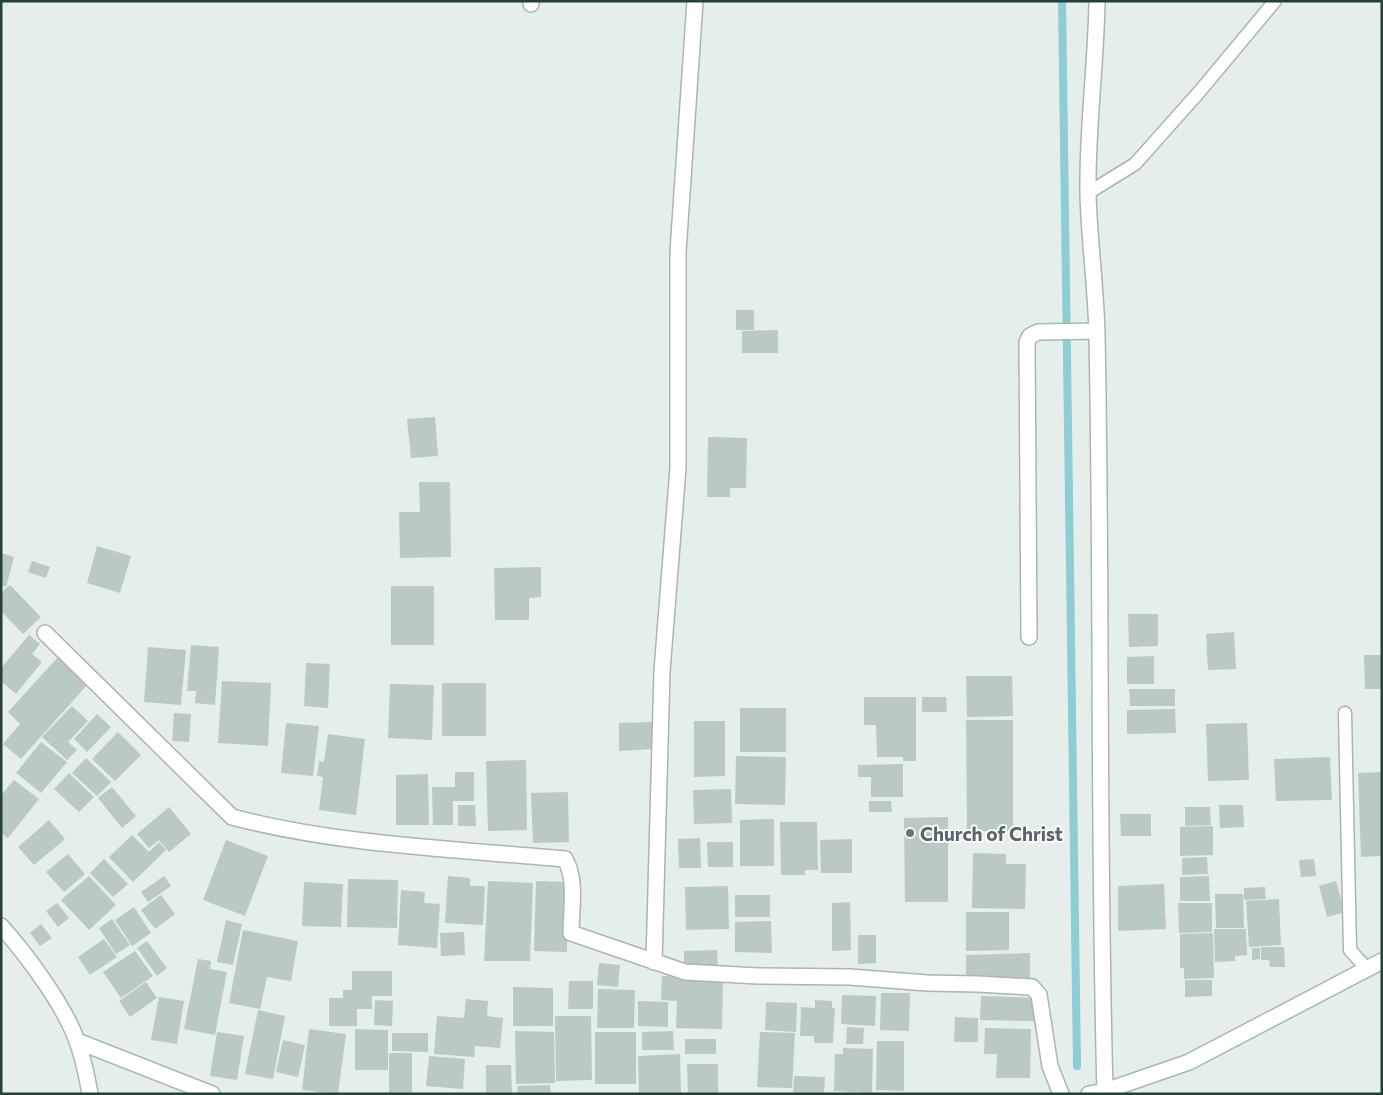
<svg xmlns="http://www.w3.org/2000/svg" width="1383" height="1095" font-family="Commissioner,sans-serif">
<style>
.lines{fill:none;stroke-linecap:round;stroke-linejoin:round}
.stream{stroke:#8ecdd3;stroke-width:8}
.building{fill:#bac9c3}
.service-casing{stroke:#a7b7b1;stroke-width:15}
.minor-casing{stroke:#a7b7b1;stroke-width:18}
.secondary-casing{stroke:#a4bab1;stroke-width:18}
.service{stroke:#fff;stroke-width:12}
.minor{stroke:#fff;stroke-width:15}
.secondary{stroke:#fff;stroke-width:15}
.worship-dot{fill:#6b7280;stroke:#f6fbf8;stroke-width:2}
.labels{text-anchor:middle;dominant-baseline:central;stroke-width:4;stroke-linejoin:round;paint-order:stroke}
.worship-label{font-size:19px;font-weight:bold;fill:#5b616d;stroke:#f6fbf8;text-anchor:start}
</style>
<rect width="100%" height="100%" fill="#e5eeea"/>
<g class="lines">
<path class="stream" d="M1062,1L1077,1066"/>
</g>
<path class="building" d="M736,310H754V330H736Z
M778,330V353H742V331Z
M435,417L438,456L411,458L407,419Z
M708,437L747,438L746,488H730V497H707Z
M419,482H450L451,557L400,558L399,512H420Z
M97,546L131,556L120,593L87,583Z
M1,553L14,557L6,587L1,585Z
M32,561L50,567L46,578L28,572Z
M541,567V597L529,598V620H495L494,568Z
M10,585L41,617L23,634L1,611V593Z
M391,586H434V645H391Z
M1128,614H1158V646L1129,647Z
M1234,632L1236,669L1208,670L1206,634Z
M29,635L40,644L32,654L42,662L16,694L1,681V668Z
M191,645L219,647L215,705L195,703L196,691H187Z
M148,647L186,650L181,705L144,702Z
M1364,655H1382V689H1365Z
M1154,656V684H1127V657Z
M58,657L88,684L21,759L3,744L20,724L8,712Z
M306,663L330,664L328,708L304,706Z
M966,676H1012L1013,716L967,717Z
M222,681L271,683L268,746L218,743Z
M442,683H486V736H442Z
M390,684L434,685L432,740L388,738Z
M1129,689H1175V706H1130Z
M864,697H916V761H903V757H877L876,725H864Z
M922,697H946L947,712H922Z
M72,706L88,721L68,742L77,750L67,760L42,737Z
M740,708H786V752H740Z
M1175,709L1176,733L1127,734V710Z
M174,713L191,714L189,742L172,741Z
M97,714L111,727L87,752L74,739Z
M966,720H1013V831H967Z
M694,721H725V776L694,777Z
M653,722L654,749L619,751V723Z
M286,723L319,726L313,776L281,773Z
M1247,723L1249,780L1208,781L1206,724Z
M118,732L141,755L115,781L92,759Z
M328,734L365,739L356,815L319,810L323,777L317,776L319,761L324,762Z
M41,742L67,762L41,793L16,773Z
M736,756L786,757L785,805L735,804Z
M1330,757L1332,800L1276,801L1274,759Z
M86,758L111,782L97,796L72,773Z
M526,760L527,830L488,831L486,761Z
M903,764V797H871V777H858V765Z
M455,772H474V801H453V825H433L432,787H455Z
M1382,772V856L1361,857L1358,773Z
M69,773L94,797L79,812L54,789Z
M428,774L429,825H396V775Z
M14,780L39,799L8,838L1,833V795Z
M112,787L136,816L122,828L98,798Z
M731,789L732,823L694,824L693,790Z
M568,792L569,842L533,843L531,793Z
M869,801H891L892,812H869Z
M458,805H475L476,826H458Z
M1219,805H1243L1244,827L1220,828Z
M169,807L191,834L169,852L159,840L149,848L137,834Z
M1185,807H1210L1211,825L1185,826Z
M1120,814H1151V836H1121Z
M948,817V902H905L904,818Z
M774,819V866H740V820Z
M49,820L65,839L34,865L18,847Z
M780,822H817L818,870H805V875H781Z
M1213,826V855L1180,856V827Z
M132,835L149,852L159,842L166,850L133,882L109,857Z
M700,838L701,868H679L678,839Z
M852,839V873H821L820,840Z
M226,840L268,856L245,916L203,900Z
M707,842H733V867H708Z
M973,853L1006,854V864H1026L1025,909L972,908Z
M68,854L85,874L64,892L46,872Z
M1207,857L1208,874L1182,875V858Z
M104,859L128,884L113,897L90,873Z
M1314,859L1316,876L1301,877L1299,860Z
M89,876L116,905L89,930L61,900Z
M164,876L171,886L148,902L141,892Z
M448,876L470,878V886H485L483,925L445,923Z
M1209,876L1210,901H1180V877Z
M348,879L398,880L397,928L347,927Z
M488,881L533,883L530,961H484Z
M536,881L568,882L567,952L534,951Z
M1336,881L1345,912L1327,917L1319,886Z
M304,882L343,884L341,927L302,926Z
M1164,884L1166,929L1118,931V886Z
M728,886L729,929L686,930L685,887Z
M1265,887L1266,899L1244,900V888Z
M401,890L425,892L424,903L440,904L437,948L398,945Z
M1215,894H1243L1244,928H1216Z
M161,895L175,914L155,929L141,910Z
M735,895H770V917H735Z
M1279,899L1281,945L1249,947L1246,901Z
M850,902L851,950L832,951V903Z
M57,903L69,918L58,927L46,911Z
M1178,903H1212V932L1179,933Z
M134,907L151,933L132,946L115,920Z
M966,912H1009V950L966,951Z
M112,919L130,945L116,954L99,928Z
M226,920L242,924L233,965L217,962Z
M771,921L772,953L735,952V922Z
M41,924L52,938L40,946L30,933Z
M1214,929H1246L1247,955L1235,956V961L1215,962Z
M243,930L298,941L291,981L267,977L260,1009L229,1003Z
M464,932L465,955L441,956L440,933Z
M1213,933L1214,978L1184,979V968H1180V934Z
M858,935H876V963L858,964Z
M104,939L117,957L90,975L78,957Z
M147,941L167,968L157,976L137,948Z
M1261,947H1284L1285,967H1270L1269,960H1261Z
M1252,948H1260V959L1252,960Z
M717,950L718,967L684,968V951Z
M135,951L153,976L121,998L103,972Z
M1030,953V980L966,981V955Z
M198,959L211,961L210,969L227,972L215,1035L184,1029Z
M599,963L620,965L618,987L597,985Z
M352,971H392V996H372V1009H357V1026H329V998H343V990H352Z
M662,976L723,977L722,1029L676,1028L677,1001L661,1000Z
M1185,980H1212V996L1185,997Z
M569,981H593V1009H568Z
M146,982L157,998L130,1017L119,1001Z
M513,987L553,988V1026H513Z
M598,989L635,990L634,1028H597Z
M881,993H910L909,1031L880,1030Z
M842,995L876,996L875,1026L841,1024Z
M981,996L1036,998L1035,1021L980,1020Z
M159,997L184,1001L177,1044L151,1040Z
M466,999L488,1001L487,1016L503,1018L500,1048L475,1046L474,1057L434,1054L437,1016L464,1018Z
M375,1000L393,1001L392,1026L374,1025Z
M815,1000L832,1001V1008H835L833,1043H814V1036H800L801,1007L815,1008Z
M638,1001L668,1002V1027L638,1026Z
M766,1002L797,1003L796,1032L765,1030Z
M258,1010L285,1016L273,1079L245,1074Z
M555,1016H591L592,1080L556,1081Z
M955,1017L978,1018V1042H954Z
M847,1027L864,1028L863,1044H846Z
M985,1028L1031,1029L1030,1078H996L997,1054H984Z
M309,1029L346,1034L338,1094L302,1090Z
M355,1029L388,1030V1070H355Z
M515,1031L554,1032L555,1083L516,1084Z
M673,1031L674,1050H642V1032Z
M217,1032L244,1036L237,1080L210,1076Z
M595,1032H636V1084H595Z
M760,1032L795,1033L792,1088L757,1087Z
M392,1033H428V1052L392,1051Z
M685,1039H716V1054H685Z
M283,1040L305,1045L298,1077L276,1072Z
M877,1041H904V1091L876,1090Z
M843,1048L873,1049L872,1093L834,1091L835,1054H843Z
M389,1053H412V1094H389Z
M680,1054L681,1094H639L638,1056Z
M429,1056L465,1059L463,1089L426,1086Z
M687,1064H718V1094H688Z
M486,1065H511L512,1094H486Z
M794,1076L825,1077L824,1094H793Z
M550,1085L551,1094H518L517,1086Z"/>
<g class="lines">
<defs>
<path id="service" d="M1088,193L1135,164L1200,91L1275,1
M1345,713L1350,950L1366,968"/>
<path id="minor" d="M1097,1C1096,65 1087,129 1088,193C1089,240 1096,287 1097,335C1102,587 1098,839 1105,1091
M531,4V1
M45,633L232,817C338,845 456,849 565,859C577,880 571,909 571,933L685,972L758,976L850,977L927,983L977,984L1032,987L1039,995L1050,1066L1061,1094
M1029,637L1027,342L1030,336L1038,332L1097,331
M654,962L662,671L678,468V252L695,1"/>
<path id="secondary" d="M1,926C27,955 64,1005 77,1041C83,1058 87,1076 90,1094
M77,1041L212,1094
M1089,1094L1105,1091L1189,1062L1382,961"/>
</defs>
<use href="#service" class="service-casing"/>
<use href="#minor" class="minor-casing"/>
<use href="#secondary" class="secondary-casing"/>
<use href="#service" class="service"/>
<use href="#minor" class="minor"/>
<use href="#secondary" class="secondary"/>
</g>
<circle class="worship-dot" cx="910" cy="833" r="5"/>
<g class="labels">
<g class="worship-label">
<text x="920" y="833">Church of Christ</text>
</g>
</g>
<rect width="1383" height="1095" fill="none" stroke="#244137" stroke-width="5"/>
</svg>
